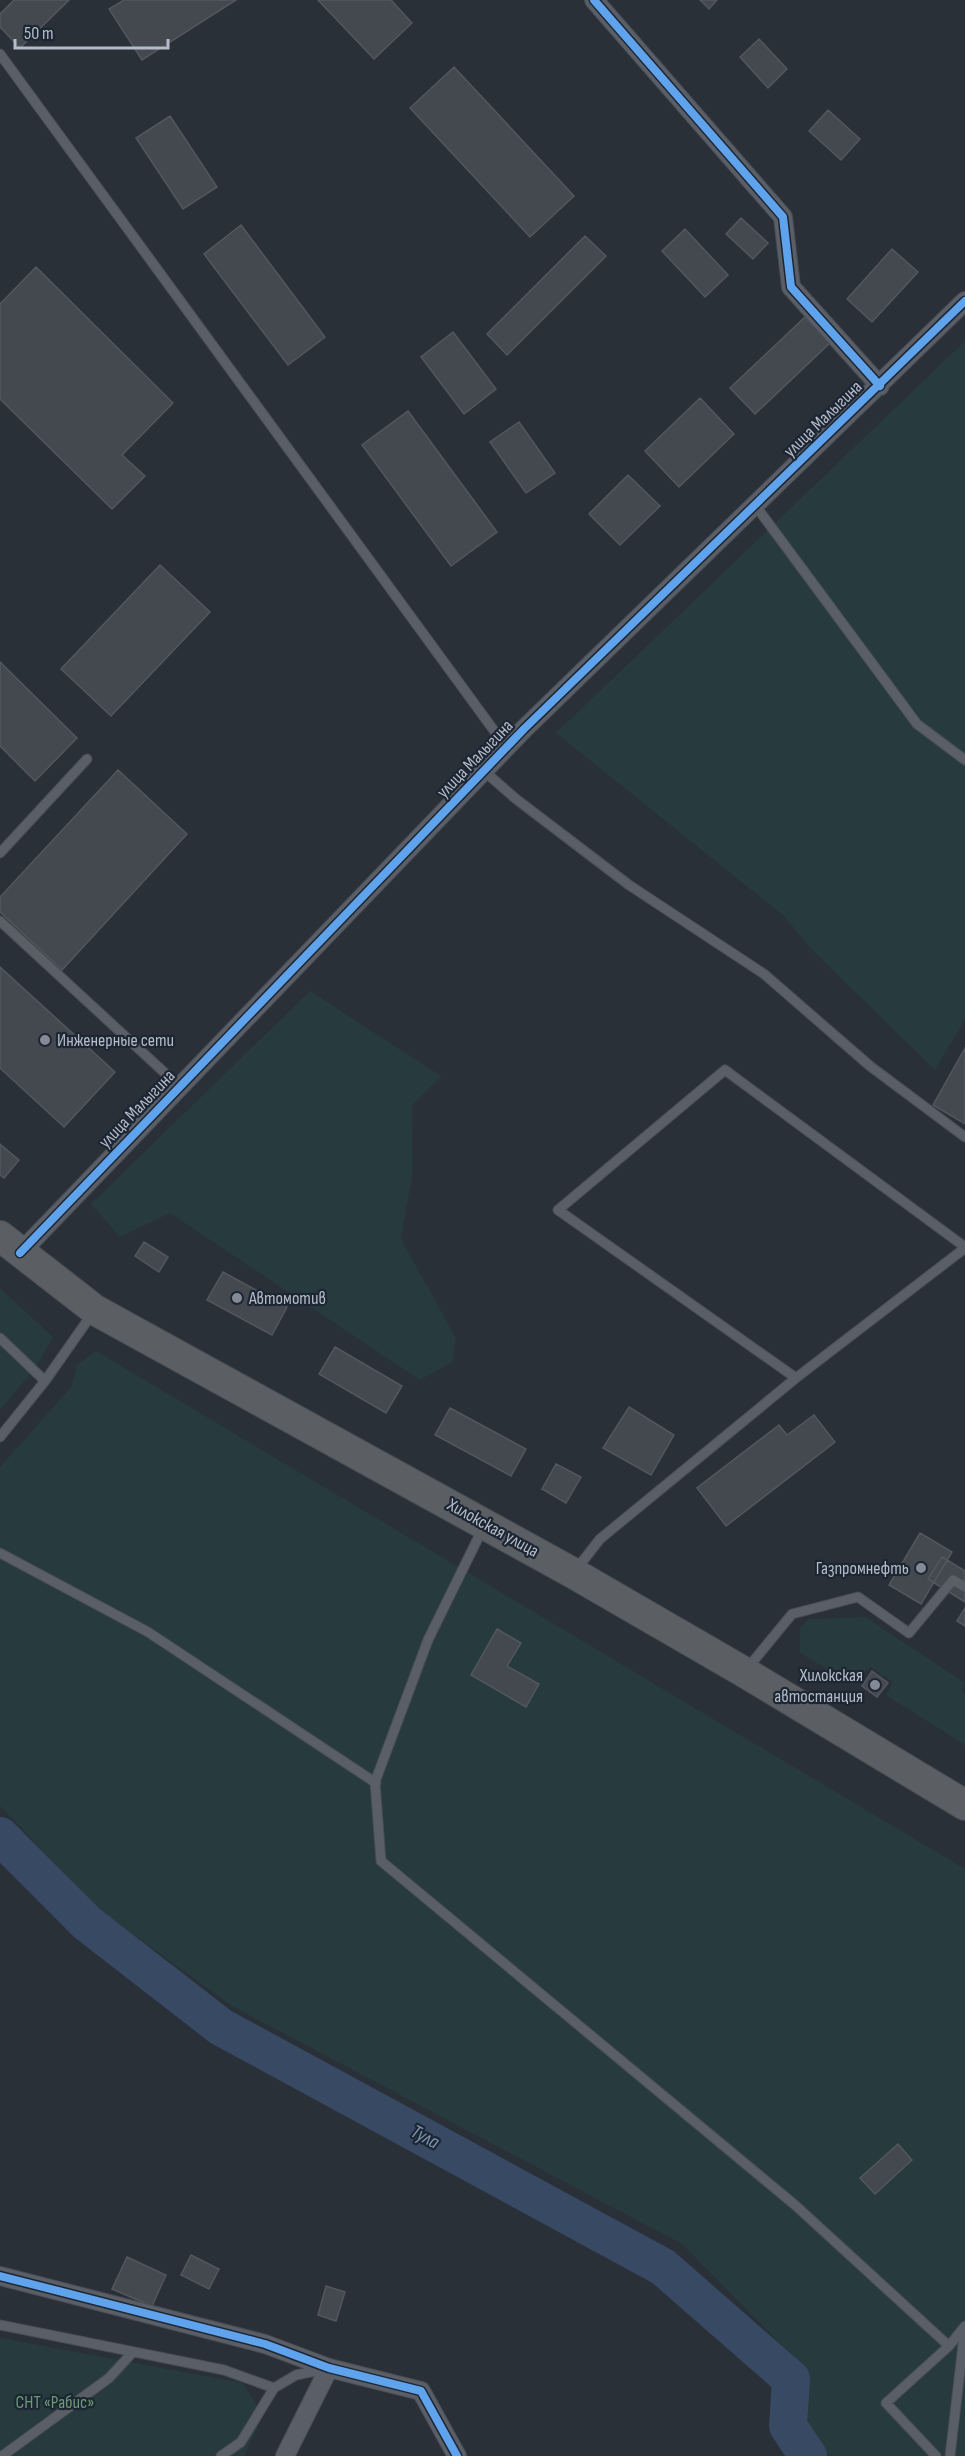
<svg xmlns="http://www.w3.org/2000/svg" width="965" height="2456" font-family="'Sofia Sans Condensed',sans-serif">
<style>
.green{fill:#273a3e}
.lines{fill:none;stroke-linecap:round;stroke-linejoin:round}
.river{stroke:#384963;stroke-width:38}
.building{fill:#444950;stroke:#52575f;stroke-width:1.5}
.service-casing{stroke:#484c53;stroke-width:11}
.minor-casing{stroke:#484c53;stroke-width:20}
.trunk-casing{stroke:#474c53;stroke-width:32}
.service{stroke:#5a5e66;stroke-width:9}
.minor{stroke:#5a5e66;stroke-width:18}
.trunk{stroke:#5b5f64;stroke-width:30}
.cycleway-casing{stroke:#1d2633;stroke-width:11}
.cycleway{stroke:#60a3ed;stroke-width:8}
.poi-dot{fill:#848b96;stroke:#1d2633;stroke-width:2}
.labels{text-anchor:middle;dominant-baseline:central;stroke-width:4.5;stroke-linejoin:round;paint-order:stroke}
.street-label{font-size:18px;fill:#b4bcc9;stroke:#1d2633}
.poi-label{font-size:18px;fill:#b4bcc9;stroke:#1d2633;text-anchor:start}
.park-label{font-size:18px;fill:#6b9a76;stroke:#1d2633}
.water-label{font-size:20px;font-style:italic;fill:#7c92b1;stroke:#1d2633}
</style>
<rect width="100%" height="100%" fill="#2a3038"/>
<path class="green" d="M965,341V1019L935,1070L810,948L785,917L556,733Z
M310,991L441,1076L412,1105L413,1171L401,1239L456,1338L452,1362L420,1380L170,1213L120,1237L91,1204Z
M0,1288L53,1337L36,1367L0,1410Z
M96,1351L965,1869V2456H828L808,2425V2372L682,2244L232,2006L101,1911L0,1806V1467L72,1386L77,1365Z
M865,1617L965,1683L961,1691L965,1694V1745L886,1695L893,1682L870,1667L852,1684L800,1653V1628L809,1619Z
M0,2338L243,2383L263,2416L244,2456H0Z"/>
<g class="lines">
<path class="river" d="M0,1836L87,1923L221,2027L663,2267L791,2379L788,2426L808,2456"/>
</g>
<path class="building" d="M14,0H69L20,48L0,27V14Z
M124,0H236L142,60L109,9Z
M318,0H391L412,23L374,59Z
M700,0H717L709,9Z
M759,39L787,69L768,88L740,57Z
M454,67L574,196L530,237L410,108Z
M828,110L860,139L841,160L809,131Z
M170,116L217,187L183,209L136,138Z
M741,218L768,243L753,259L726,234Z
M241,225L325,337L288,365L204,254Z
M685,229L728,275L705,297L662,251Z
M585,236L606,256L507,355L487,334Z
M892,249L918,272L872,322L847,299Z
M36,267L173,403L122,455L145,476L112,509L0,399V304Z
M805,317L830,343L755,414L730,388Z
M453,332L496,389L464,414L421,357Z
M700,398L734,434L679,487L645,451Z
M408,411L497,532L451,566L362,445Z
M519,422L555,473L526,493L490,442Z
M628,475L660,506L620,545L589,514Z
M160,565L210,612L111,716L61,669Z
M0,662L77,738L35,781L0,746Z
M118,770L187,834L62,970L0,912V897Z
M0,967L115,1072L64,1127L0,1068Z
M965,1048V1124L933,1105Z
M0,1144L19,1160L4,1178L0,1175Z
M144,1242L168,1257L159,1272L135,1256Z
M223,1272L287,1307L272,1335L207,1300Z
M335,1347L402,1386L386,1413L319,1374Z
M629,1407L674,1435L651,1475L603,1448Z
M450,1408L526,1449L511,1476L435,1435Z
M814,1415L835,1442L726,1526L697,1488L779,1425L787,1435Z
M556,1464L581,1477L566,1503L542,1489Z
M920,1533L952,1552L921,1604L889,1585Z
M942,1557L965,1571V1602L928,1579Z
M965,1608V1626L957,1621Z
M497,1629L521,1643L507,1666L539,1684L526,1707L471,1675Z
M872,1671L888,1683L877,1697L862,1686Z
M898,2144L912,2160L875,2194L860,2178Z
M191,2255L219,2269L209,2289L181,2275Z
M127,2257L166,2275L152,2306L112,2289Z
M326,2286L345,2292L336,2321L318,2315Z"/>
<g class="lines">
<defs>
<path id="service" d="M0,54L506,747
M755,505L917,724L965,760
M484,771L516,799L629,885L764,974L870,1066L965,1137
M0,853L87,759
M0,921L179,1086
M0,1338L45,1381
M796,1378L558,1210L725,1070L965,1247
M0,1437L45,1381L92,1314
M483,1528L428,1640L375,1782L381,1861L795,2205L949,2346
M0,1553L148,1632L376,1783
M575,1571L600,1539L796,1378L965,1248
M746,1670L792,1614L858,1597L909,1633L953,1580L965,1587
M0,2325L224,2370L274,2388L296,2375L325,2369
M2,2456L109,2378L133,2352
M221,2456L241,2442L274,2388
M936,2456L886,2403L949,2346L965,2326
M950,2456L965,2328"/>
<path id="minor" d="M594,0L783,217L791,287L880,386
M20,1253L524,729L965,301
M0,2276L265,2344L329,2368L421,2391L457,2456
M285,2456L329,2368"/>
<path id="trunk" d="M0,1236L95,1310L573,1573L744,1672L965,1805"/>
</defs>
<use href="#service" class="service-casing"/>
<use href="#minor" class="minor-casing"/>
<use href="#trunk" class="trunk-casing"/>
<use href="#service" class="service"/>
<use href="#minor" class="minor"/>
<use href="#trunk" class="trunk"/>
<defs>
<path id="cycleway" d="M594,0L783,217L791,287L880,386
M20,1253L524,729L965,301
M0,2276L265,2344L329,2368L421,2391L457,2456"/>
</defs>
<use href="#cycleway" class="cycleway-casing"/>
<use href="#cycleway" class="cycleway"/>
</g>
<g class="poi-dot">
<circle cx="45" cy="1040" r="6"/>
<circle cx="237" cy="1298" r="6"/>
<circle cx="921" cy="1568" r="6"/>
<circle cx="875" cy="1685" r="6"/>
</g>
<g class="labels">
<g class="street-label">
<text transform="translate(823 419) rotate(-44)">улица Малыгина</text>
<text transform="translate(475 759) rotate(-46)">улица Малыгина</text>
<text transform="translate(137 1109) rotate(-46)">улица Малыгина</text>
<text transform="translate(493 1528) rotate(29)">Хилокская улица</text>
</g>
<g class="poi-label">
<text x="57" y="1040">Инженерные сети</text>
<text x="249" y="1298">Автомотив</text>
<text x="909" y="1568" text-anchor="end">Газпромнефть</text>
<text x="863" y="1675" text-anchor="end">Хилокская<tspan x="863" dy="21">автостанция</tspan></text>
</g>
<g class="park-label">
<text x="55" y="2402">СНТ «Рабис»</text>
</g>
<g class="water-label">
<text transform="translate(425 2137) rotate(28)">Тула</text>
</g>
</g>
<path d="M15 39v9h153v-9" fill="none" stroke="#b4bcc9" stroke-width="3"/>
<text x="24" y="39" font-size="18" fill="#b4bcc9" stroke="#1d2633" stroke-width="4.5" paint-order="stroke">50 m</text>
</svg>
